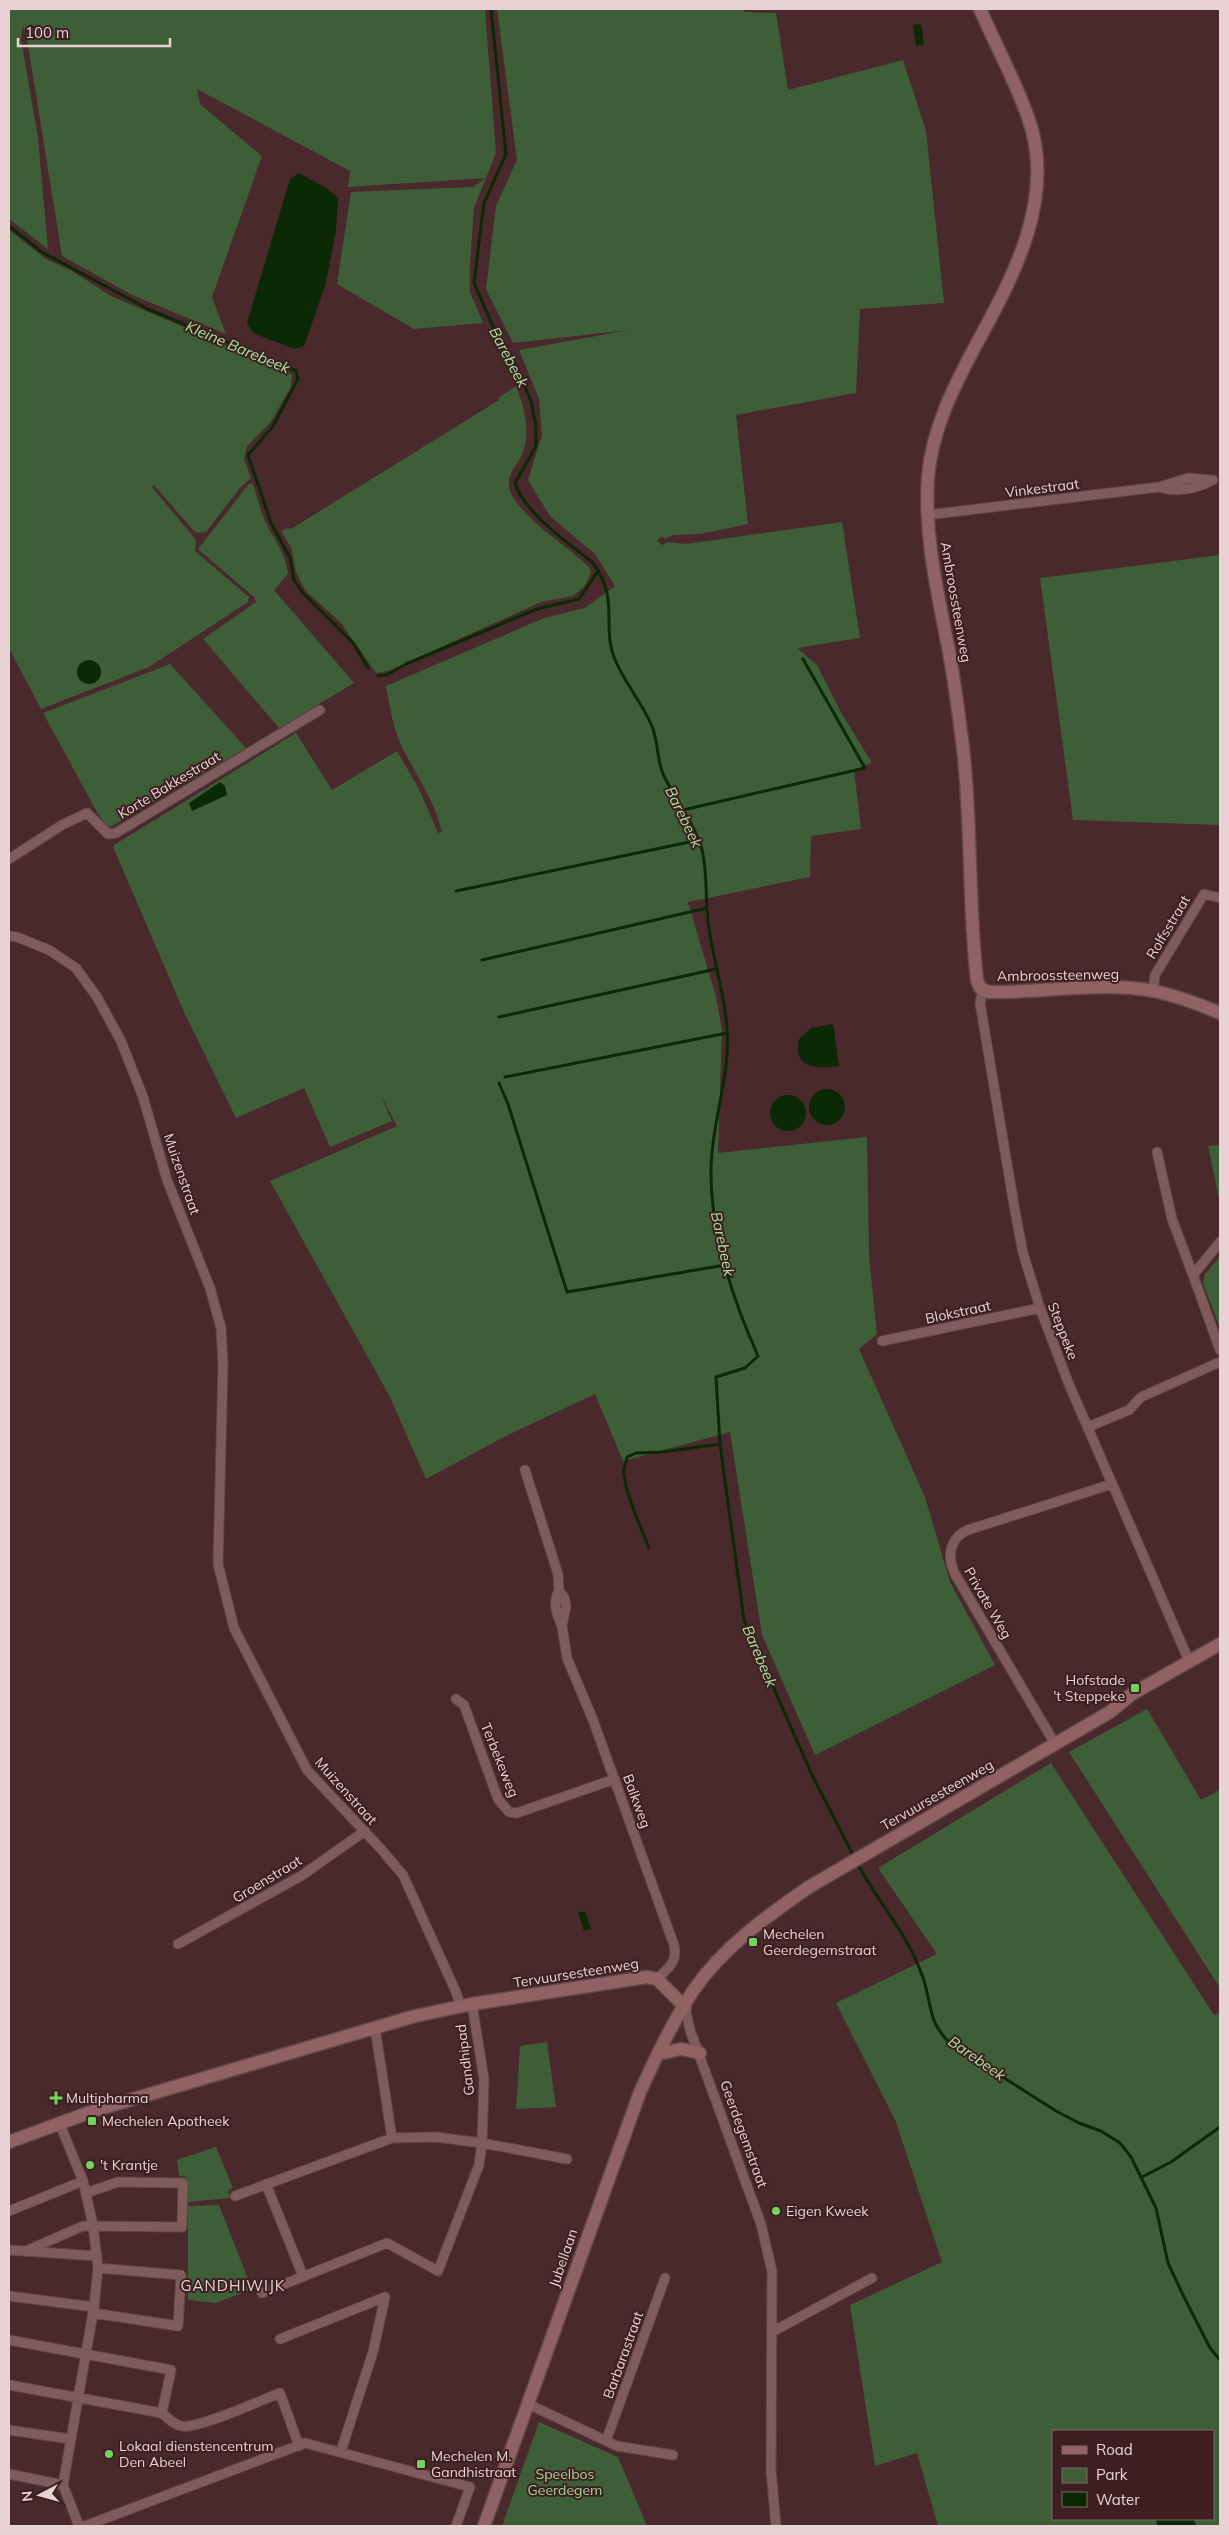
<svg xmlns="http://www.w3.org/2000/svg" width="1229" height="2535" font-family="Mulish,sans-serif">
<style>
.green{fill:#3e5e38;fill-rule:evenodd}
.water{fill:#0a2904}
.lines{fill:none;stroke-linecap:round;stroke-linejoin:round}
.stream{stroke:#0a2904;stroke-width:3}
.street-casing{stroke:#624749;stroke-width:11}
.secondary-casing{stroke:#624749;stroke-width:15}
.street{stroke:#7f5b5c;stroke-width:9}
.secondary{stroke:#916264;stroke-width:12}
.poi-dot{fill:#72d25d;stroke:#3e1f21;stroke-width:2}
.labels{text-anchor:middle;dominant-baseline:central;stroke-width:4;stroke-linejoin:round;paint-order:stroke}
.street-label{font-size:14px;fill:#e8d2d3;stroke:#3e1f21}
.poi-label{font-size:14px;fill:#e8d2d3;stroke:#3e1f21;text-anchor:start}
.park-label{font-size:14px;fill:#9edc91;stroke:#3e1f21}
.water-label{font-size:15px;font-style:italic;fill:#a7e59a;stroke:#3e1f21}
.neighbourhood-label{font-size:15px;letter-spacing:1px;fill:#e8d2d3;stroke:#3e1f21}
</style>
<rect width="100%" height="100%" fill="#49292b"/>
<path class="green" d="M9,9H485L496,153L474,208L470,265V292L483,323L414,329L337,284L351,192L473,187L486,178L348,187L350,171L197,89L200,104L262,156L212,297L226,334L132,295L62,256L26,33L23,25L21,39L38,138L48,249L9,219Z
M497,9H743L744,12L776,13L788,90L903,60L926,131L944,303L860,309L856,393L736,415L748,524L700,534L673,535L664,539L663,536L657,540L662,545L668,542L686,544L842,522L860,638L797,648L817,665L842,714L872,763L854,770L861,829L811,836L810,877L688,902L716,997L722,1030L718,1153L867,1137L869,1256L877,1334L859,1349L925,1497L950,1582L995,1665L815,1755L762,1635L730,1432L623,1461L595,1394L504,1437L426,1479L390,1397L270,1181L397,1126L379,1092L392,1121L330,1147L304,1088L236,1118L184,1012L114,849V845L296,733L332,790L397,751L419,789L438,833L442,832C435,802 417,776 403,749C393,729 390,708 386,686L544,618L585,608L615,586L596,555L550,516L528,480L542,435L539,399L519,350L629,330L513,343L486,289L496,206L517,160Z
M9,230L46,259L72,271L111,296L212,339L255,360L284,368L292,375L291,387L270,423L247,446L244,459L251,478L240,488L206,532L197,533L193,530L154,485L152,487L196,540L195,551L249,597L248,602L149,667L41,709L9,648Z
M516,386C524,407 530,427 524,449C520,464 504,474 510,491C521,518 569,547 590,568L591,573L584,587L573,596L541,602L388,671L376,673L341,623L305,590L296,572L291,547L281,531L288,528L291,529L499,400L498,398Z
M249,484H253C257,496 260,509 265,521C274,541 285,550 288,574L274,590L354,683L279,728L203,639L256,602L254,597L198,549Z
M1220,555V825L1073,820L1040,578Z
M170,664L246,748L110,827L105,824L97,812L43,713Z
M1220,1145V1203L1208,1146Z
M1220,1257V1328L1203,1283L1205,1274Z
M1147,1709L1201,1800L1220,1790V1988L1069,1752Z
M1051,1763L1214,2015L1220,2013V2526H938L917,2453L875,2466L850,2305L942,2262L896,2122L836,2003L937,1954L878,1868ZM1053,2431H1213V2519H1053Z
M547,2042L556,2107L516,2109L520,2046Z
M216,2147L233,2188L228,2190L230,2198L187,2202L186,2177L179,2176L177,2160Z
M219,2205L252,2289L216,2303L188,2300V2206Z
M539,2422L618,2457L647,2526H502Z"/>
<path class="water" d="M921,24L924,45L916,46L913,25Z
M299,173L326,188L338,198L336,230L326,283L304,346L295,349L253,333L247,323L290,179Z
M77 672a12 12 0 1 1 24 0a12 12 0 1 1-24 0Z
M220,782L225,786L227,795L192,811L189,803Z
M833,1024L839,1066C818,1069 792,1069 799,1039L811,1028Z
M809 1107a18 18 0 1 1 36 0a18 18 0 1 1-36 0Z
M770 1113a18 18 0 1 1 36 0a18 18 0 1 1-36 0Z
M585,1911L591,1929L584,1931L578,1913Z
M1156,2519H1193L1197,2526H1157Z"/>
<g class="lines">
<path class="stream" d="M491,9L506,154L484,203L474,283L494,329L516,365L531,401L536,426V446L515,483C524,513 569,543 593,563C621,601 600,627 616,662C626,684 641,702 651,724C659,740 656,760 664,776C675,799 693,821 701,846C708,869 705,897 708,921C712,956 724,991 727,1027C731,1075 712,1120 711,1168C710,1233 732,1298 758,1356L745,1368L716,1377L720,1444L744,1620L811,1773L854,1857
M9,226L42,252L148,309L296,371L298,379L273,426L248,455L271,523L290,558L294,580L303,593L354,644L368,668
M378,676L387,675L406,664L537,609L579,599L598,571
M683,810L865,768L803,659
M456,891L699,840
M482,960L707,908
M499,1017L716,969
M505,1077L727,1033
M499,1083L508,1104L567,1292L725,1265
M649,1548C643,1532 621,1484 624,1468C625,1465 627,1461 627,1457L636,1453L663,1452L720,1444
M857,1863C877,1901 908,1934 922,1975C933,2004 926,2021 951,2044L1056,2111L1079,2123L1101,2131L1120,2143L1131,2157L1156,2208L1168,2263L1183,2295L1210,2348L1220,2360
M1142,2177L1171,2162L1220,2127"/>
<defs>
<path id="street" d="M927,515L1159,487L1188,478L1213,480C1196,489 1178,493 1159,487
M9,859L62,825L87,813L108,834L116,833L320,710
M9,936L17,937L49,950L76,968L97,997L121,1041L143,1097L167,1180L210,1288L221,1328L223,1365L218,1564L234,1628L307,1770L381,1849L403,1875L456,1992L461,2007
M983,990L980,1003L1015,1211L1023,1253L1040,1308L1068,1382L1189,1661
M1153,991L1155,975L1204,894L1220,898
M1157,1152L1172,1219L1193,1275
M1220,1242L1193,1275L1220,1350
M882,1341L1040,1308
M1088,1427L1129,1410L1141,1397L1220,1362
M525,1470L558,1574L559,1591
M562,1626C557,1615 552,1602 559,1591L564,1597L566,1606L562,1626L567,1658L593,1720L674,1945C678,1962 668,1968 657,1979
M456,1699L464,1705L498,1799L509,1812L517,1813L615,1779
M1055,1744L955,1574C947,1557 949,1538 968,1530L1112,1484
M178,1944L301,1876L365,1831
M685,2007L690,2030L761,2224L772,2271L771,2470L776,2526
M375,2028L392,2138
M59,2122L83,2181L93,2225L98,2268L94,2307L63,2485L79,2526
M266,2184L303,2276
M235,2196L392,2138L436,2137L482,2143L484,2079L472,2004
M9,2211L83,2181
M9,2250L97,2256
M26,2251L83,2226L182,2227L183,2183L118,2182L86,2193
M262,2293L387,2243L438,2271L479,2165L482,2143L567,2159
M9,2296L94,2307
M93,2313L178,2326L181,2275L98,2268
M772,2332L872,2278
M280,2339L385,2297
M9,2340L171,2370L162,2413
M9,2385L162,2413
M528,2404L617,2446L673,2455
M162,2413C167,2418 173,2424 181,2426C197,2430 261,2400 280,2393L299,2446
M9,2430L70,2439
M606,2441L665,2278
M341,2451L373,2352L385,2297
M9,2474L63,2485
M85,2526L305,2443L470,2487L456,2526"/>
<path id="secondary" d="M980,9C996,46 1016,82 1029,120C1056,199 1013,277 976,345C954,386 932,429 928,477C924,537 938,594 949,652C955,684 959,716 963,748C972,825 968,903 977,980L980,988L989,992C1043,993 1101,981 1154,991C1177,996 1199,1004 1220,1013
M658,2054L681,2049L700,2053
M9,2142L96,2110L415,2016L472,2004L647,1977L657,1979L685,2007
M484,2526L640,2092C656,2057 672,2023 693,1991C722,1948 767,1916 809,1887L1110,1712L1132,1694L1220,1644"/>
</defs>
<use href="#street" class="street-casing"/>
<use href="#secondary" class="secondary-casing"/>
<use href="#street" class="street"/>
<use href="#secondary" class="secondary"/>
</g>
<g class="poi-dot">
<rect x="1130" y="1683" width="10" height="10" rx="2.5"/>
<rect x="748" y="1937" width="10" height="10" rx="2.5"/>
<path d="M53.5 2090.5h5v5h5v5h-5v5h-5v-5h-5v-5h5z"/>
<rect x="87" y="2116" width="10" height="10" rx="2.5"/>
<circle cx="90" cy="2165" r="5"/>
<circle cx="776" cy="2211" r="5"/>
<circle cx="109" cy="2454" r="5"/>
<rect x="416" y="2459" width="10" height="10" rx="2.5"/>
</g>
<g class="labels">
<g class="street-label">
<text transform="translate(1042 488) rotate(-7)">Vinkestraat</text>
<text transform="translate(956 602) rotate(80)">Ambroossteenweg</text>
<text transform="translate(169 785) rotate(-31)">Korte Bakkestraat</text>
<text transform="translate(1168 927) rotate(-59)">Rolfsstraat</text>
<text transform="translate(1058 975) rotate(-1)">Ambroossteenweg</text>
<text transform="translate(182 1174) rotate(71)">Muizenstraat</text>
<text transform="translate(958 1312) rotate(-12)">Blokstraat</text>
<text transform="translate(1063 1331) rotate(69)">Steppeke</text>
<text transform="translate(988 1603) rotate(60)">Private Weg</text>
<text transform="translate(500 1760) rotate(68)">Terbekeweg</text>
<text transform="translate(346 1791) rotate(48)">Muizenstraat</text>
<text transform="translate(937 1795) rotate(-30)">Tervuursesteenweg</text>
<text transform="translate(637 1801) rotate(70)">Balkweg</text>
<text transform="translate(267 1879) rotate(-31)">Groenstraat</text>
<text transform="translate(576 1973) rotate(-9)">Tervuursesteenweg</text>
<text transform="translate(465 2060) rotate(-97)">Gandhipad</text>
<text transform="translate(744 2134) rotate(70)">Geerdegemstraat</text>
<text transform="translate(563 2258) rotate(-71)">Jubellaan</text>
<text transform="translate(623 2355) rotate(-70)">Barbarastraat</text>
</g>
<g class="poi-label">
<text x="1125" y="1680" text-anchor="end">Hofstade<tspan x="1125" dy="16">'t Steppeke</tspan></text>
<text x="763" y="1934">Mechelen<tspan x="763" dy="16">Geerdegemstraat</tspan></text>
<text x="66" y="2098">Multipharma</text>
<text x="102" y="2121">Mechelen Apotheek</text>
<text x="100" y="2165">'t Krantje</text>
<text x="786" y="2211">Eigen Kweek</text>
<text x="119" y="2446">Lokaal dienstencentrum<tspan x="119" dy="16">Den Abeel</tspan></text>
<text x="431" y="2456">Mechelen M.<tspan x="431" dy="16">Gandhistraat</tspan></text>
</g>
<g class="park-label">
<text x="565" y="2474">Speelbos<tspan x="565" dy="16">Geerdegem</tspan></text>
</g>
<g class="water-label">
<text transform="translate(238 347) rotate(23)">Kleine Barebeek</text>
<text transform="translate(509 357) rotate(62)">Barebeek</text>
<text transform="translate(684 817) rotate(64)">Barebeek</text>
<text transform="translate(723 1244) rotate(78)">Barebeek</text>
<text transform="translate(760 1656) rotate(67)">Barebeek</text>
<text transform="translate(977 2058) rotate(35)">Barebeek</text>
</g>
<g class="neighbourhood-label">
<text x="233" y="2285">GANDHIWIJK</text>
</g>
</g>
<rect width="1229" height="2535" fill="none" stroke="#e8d2d3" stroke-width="20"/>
<rect x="1052" y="2430" width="162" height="90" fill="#3e1f21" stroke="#826768"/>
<rect x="1062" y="2446" width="25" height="8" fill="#916264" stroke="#826768"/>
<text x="1096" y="2455" font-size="15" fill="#e8d2d3">Road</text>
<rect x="1062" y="2468" width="25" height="15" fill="#3e5e38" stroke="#826768"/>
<text x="1096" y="2480" font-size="15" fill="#e8d2d3">Park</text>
<rect x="1062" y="2492" width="25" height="15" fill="#0a2904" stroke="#826768"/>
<text x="1096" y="2505" font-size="15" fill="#e8d2d3">Water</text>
<g transform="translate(40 2495) rotate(264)" stroke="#3e1f21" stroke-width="4" paint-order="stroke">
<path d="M0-4L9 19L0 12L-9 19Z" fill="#e8d2d3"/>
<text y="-8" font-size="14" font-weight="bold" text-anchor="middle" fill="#e8d2d3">N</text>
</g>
<path d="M18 38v8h152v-8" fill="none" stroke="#e8d2d3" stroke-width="2.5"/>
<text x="25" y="38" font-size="15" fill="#e8d2d3" stroke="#3e1f21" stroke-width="4" paint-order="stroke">100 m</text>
</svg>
